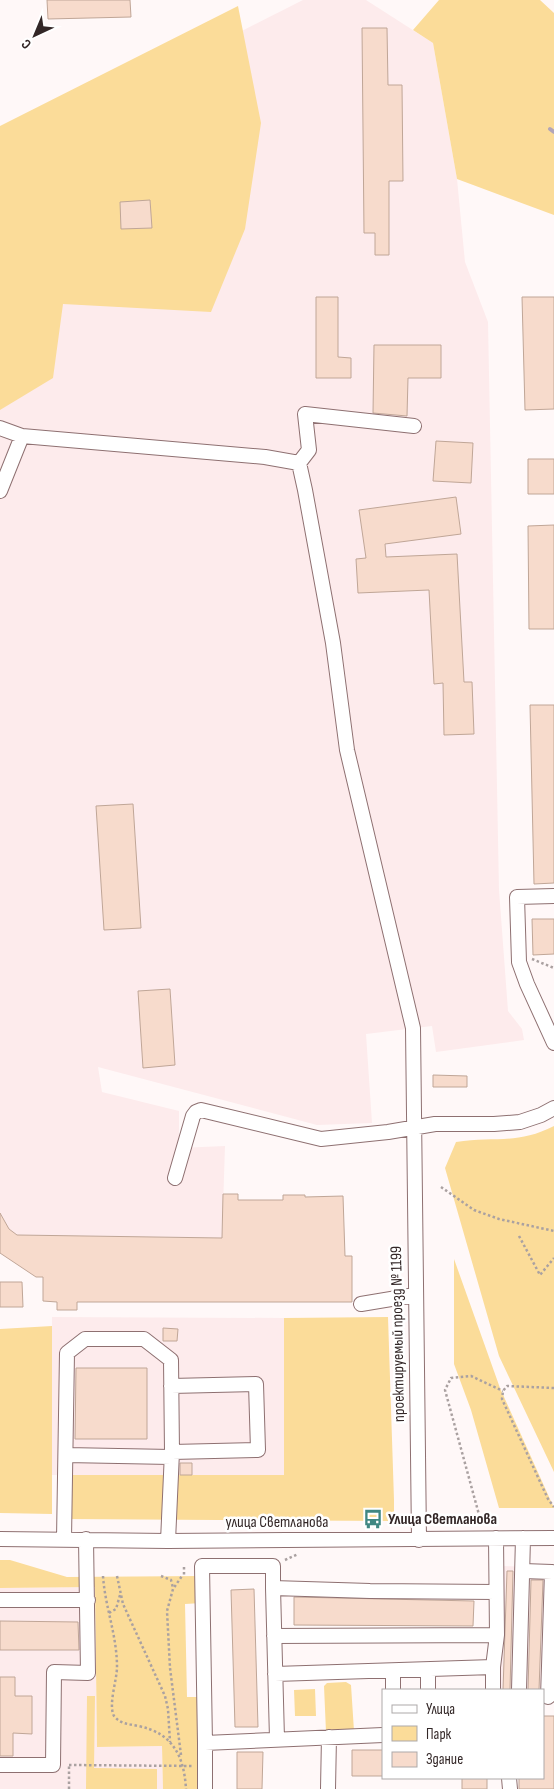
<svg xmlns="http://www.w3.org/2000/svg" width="554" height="1789" font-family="'Sofia Sans Condensed',sans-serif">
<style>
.built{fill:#fdebec}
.green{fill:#fbdc99}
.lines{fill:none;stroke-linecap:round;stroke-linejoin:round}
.stream{stroke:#b2a5b8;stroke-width:4}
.building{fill:#f7dbcc;stroke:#c0a697}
.minor-casing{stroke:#8e7071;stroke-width:16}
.path{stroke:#aaa1a1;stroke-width:2.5;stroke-dasharray:2.5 2.5;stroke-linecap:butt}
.minor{stroke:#fff;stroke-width:14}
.labels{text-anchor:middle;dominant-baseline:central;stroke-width:5;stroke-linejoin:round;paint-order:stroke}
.street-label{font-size:16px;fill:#332727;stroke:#fff}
.poi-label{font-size:16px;font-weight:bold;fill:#332727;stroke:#fff;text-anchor:start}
</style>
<rect width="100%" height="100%" fill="#fff8f8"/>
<path class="built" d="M303,0H366L433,43L457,179L465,262L488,322L499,890L508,1011L522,1029L524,1040L436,1052L432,1026L366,1034L372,1123L317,1125L98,1067L102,1092L179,1111V1148L225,1146L222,1238L17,1235L9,1229L0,1213V165L218,43Z
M52,1317L284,1318V1475H52Z
M500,1566L554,1567V1703L543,1702V1690H497Z
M95,1587L97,1747L162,1746L163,1789H0V1588Z"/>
<path class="green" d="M439,0H540L554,13V215L457,179L433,43L413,30Z
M238,6L261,123L245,229L211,312L63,304L53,378L0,410V126Z
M554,1126V1472L499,1356L445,1168L456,1142C494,1136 517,1145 554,1126Z
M454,1259L500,1388L554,1508H499L471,1410L454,1364Z
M388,1317L394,1500V1521L65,1519L66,1475H284V1318Z
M52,1326V1514L0,1513V1329Z
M0,1560H10L67,1577L202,1576V1603L185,1604L187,1697H205V1789H163L162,1746L97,1747L95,1587L0,1588Z
M346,1682L351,1685L354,1731L326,1732L324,1686L327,1683Z
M315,1689L316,1716H295L294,1690Z
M87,1696H95L94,1768L157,1769V1789H86Z"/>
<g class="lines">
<path class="stream" d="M550,129L554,132"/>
</g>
<path class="building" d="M47,0H130L131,17L48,19Z
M362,28H387L388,85H402L403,181H389V255H375V233H364Z
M150,200L152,228L121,229L120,202Z
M316,297H338V357L351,358V378H316Z
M522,297H554V409L525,410Z
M374,345H441V378H408L407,416L373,413Z
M436,441L473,443L471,483L433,481Z
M528,459H554V494H528Z
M456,497L461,534L385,544L386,557L457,554L464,682H472L474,734L444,735L443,683L434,684L429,590L358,593L356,559L366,558L359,510Z
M554,525V629H529L528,526Z
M530,705H554V883L534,884Z
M133,804L141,928L104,930L96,806Z
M532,919H554V954L533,955Z
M170,989L175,1065L143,1068L138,991Z
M433,1075L467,1076V1087H433Z
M223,1194H238V1200H283V1195H305V1197L343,1196L345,1256H352V1302H77V1310H57V1302L43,1301V1277H36L0,1253V1213L9,1229L17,1235L222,1238Z
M0,1282H22L23,1307H0Z
M163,1328L178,1329L177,1341H163Z
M76,1368H147V1439H75Z
M180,1463H192V1475H180Z
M507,1571H513L510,1690H503Z
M531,1580H543L539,1690H528Z
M254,1589L258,1727H235L231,1590Z
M294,1597L474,1601L473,1626L294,1625Z
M0,1621L78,1622L79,1650H0Z
M0,1677H15V1696H32V1734L13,1733V1756H0Z
M543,1716H554V1789H519V1778H543Z
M352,1750H383V1776H352Z
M237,1752H263L262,1789H237Z
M462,1778H487V1789H462Z"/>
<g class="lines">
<defs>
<path id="minor" d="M0,428L22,436L265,457L299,463L305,490L333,643L347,750L413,1028L419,1540
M299,463L309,450L305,414L414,426
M0,491L22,436
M554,896L517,897L519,962L527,984L554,1043
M175,1178L193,1116L196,1112L201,1110L321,1139L388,1132L435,1124H494L520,1122L541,1115L554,1108
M361,1304L415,1295
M171,1386L256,1384L258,1450L172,1452
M66,1455L171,1457
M0,1539L168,1541L554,1538
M64,1539L67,1353L85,1339H144L171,1360L172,1452L168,1541
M523,1571L552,1572L548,1697
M0,1600H88
M274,1636L497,1635
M275,1674L493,1667
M393,1690V1671
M428,1690V1670
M493,1690V1667L497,1635L496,1538
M519,1690L523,1538
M277,1739L273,1588L370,1591L496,1592
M205,1743L202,1566H273V1588
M0,1765H53L54,1672L88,1673L86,1539
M509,1778L510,1789
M205,1789V1743L383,1735
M328,1789L329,1737"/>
</defs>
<use href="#minor" class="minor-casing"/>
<path class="path" d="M532,959L554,968
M441,1187L474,1210L499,1219L554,1231
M519,1236L540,1275L554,1258
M554,1388L507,1386L503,1391L502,1399L548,1499L554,1507
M481,1522L445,1390L451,1378L471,1376L503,1391
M285,1560L298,1554
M184,1567V1575
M103,1576C105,1607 117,1635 117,1667C117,1680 108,1705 114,1716C120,1724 129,1724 138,1726C173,1733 184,1756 186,1789
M117,1576L123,1604L165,1696L168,1709L170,1742
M161,1576L171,1580L173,1588
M109,1613L116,1609L120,1595
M181,1755L170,1668L167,1611L173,1589L182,1576
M69,1765L192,1766
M69,1789V1766"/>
<use href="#minor" class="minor"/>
</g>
<defs>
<symbol id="bus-bare" viewBox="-9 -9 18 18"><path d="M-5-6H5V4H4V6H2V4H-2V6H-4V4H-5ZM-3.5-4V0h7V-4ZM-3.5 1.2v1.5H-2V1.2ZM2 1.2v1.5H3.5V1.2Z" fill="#408782" stroke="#fff" stroke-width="2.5" paint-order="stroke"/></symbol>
</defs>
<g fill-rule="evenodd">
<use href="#bus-bare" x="359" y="1505" width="28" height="28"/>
</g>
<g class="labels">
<g class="street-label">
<text transform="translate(398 1334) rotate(-91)">проектируемый проезд № 1199</text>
<text x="277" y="1522">улица Светланова</text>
</g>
<g class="poi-label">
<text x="388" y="1519">Улица Светланова</text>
</g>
</g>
<rect x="382" y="1689" width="162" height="90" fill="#ffffff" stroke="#ada9a9"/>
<rect x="392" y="1705" width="25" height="8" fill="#ffffff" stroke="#ada9a9"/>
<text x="426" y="1714" font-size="15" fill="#332727">Улица</text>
<rect x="392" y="1726" width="25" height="15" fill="#fbdc99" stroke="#ada9a9"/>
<text x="426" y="1739" font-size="15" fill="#332727">Парк</text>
<rect x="392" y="1752" width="25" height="15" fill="#f7dbcc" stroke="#ada9a9"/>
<text x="426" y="1764" font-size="15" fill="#332727">Здание</text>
<g transform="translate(35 35) rotate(224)" stroke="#ffffff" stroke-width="4" paint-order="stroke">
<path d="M0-4L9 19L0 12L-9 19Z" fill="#332727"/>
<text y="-8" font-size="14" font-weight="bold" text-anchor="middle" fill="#332727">С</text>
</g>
</svg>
